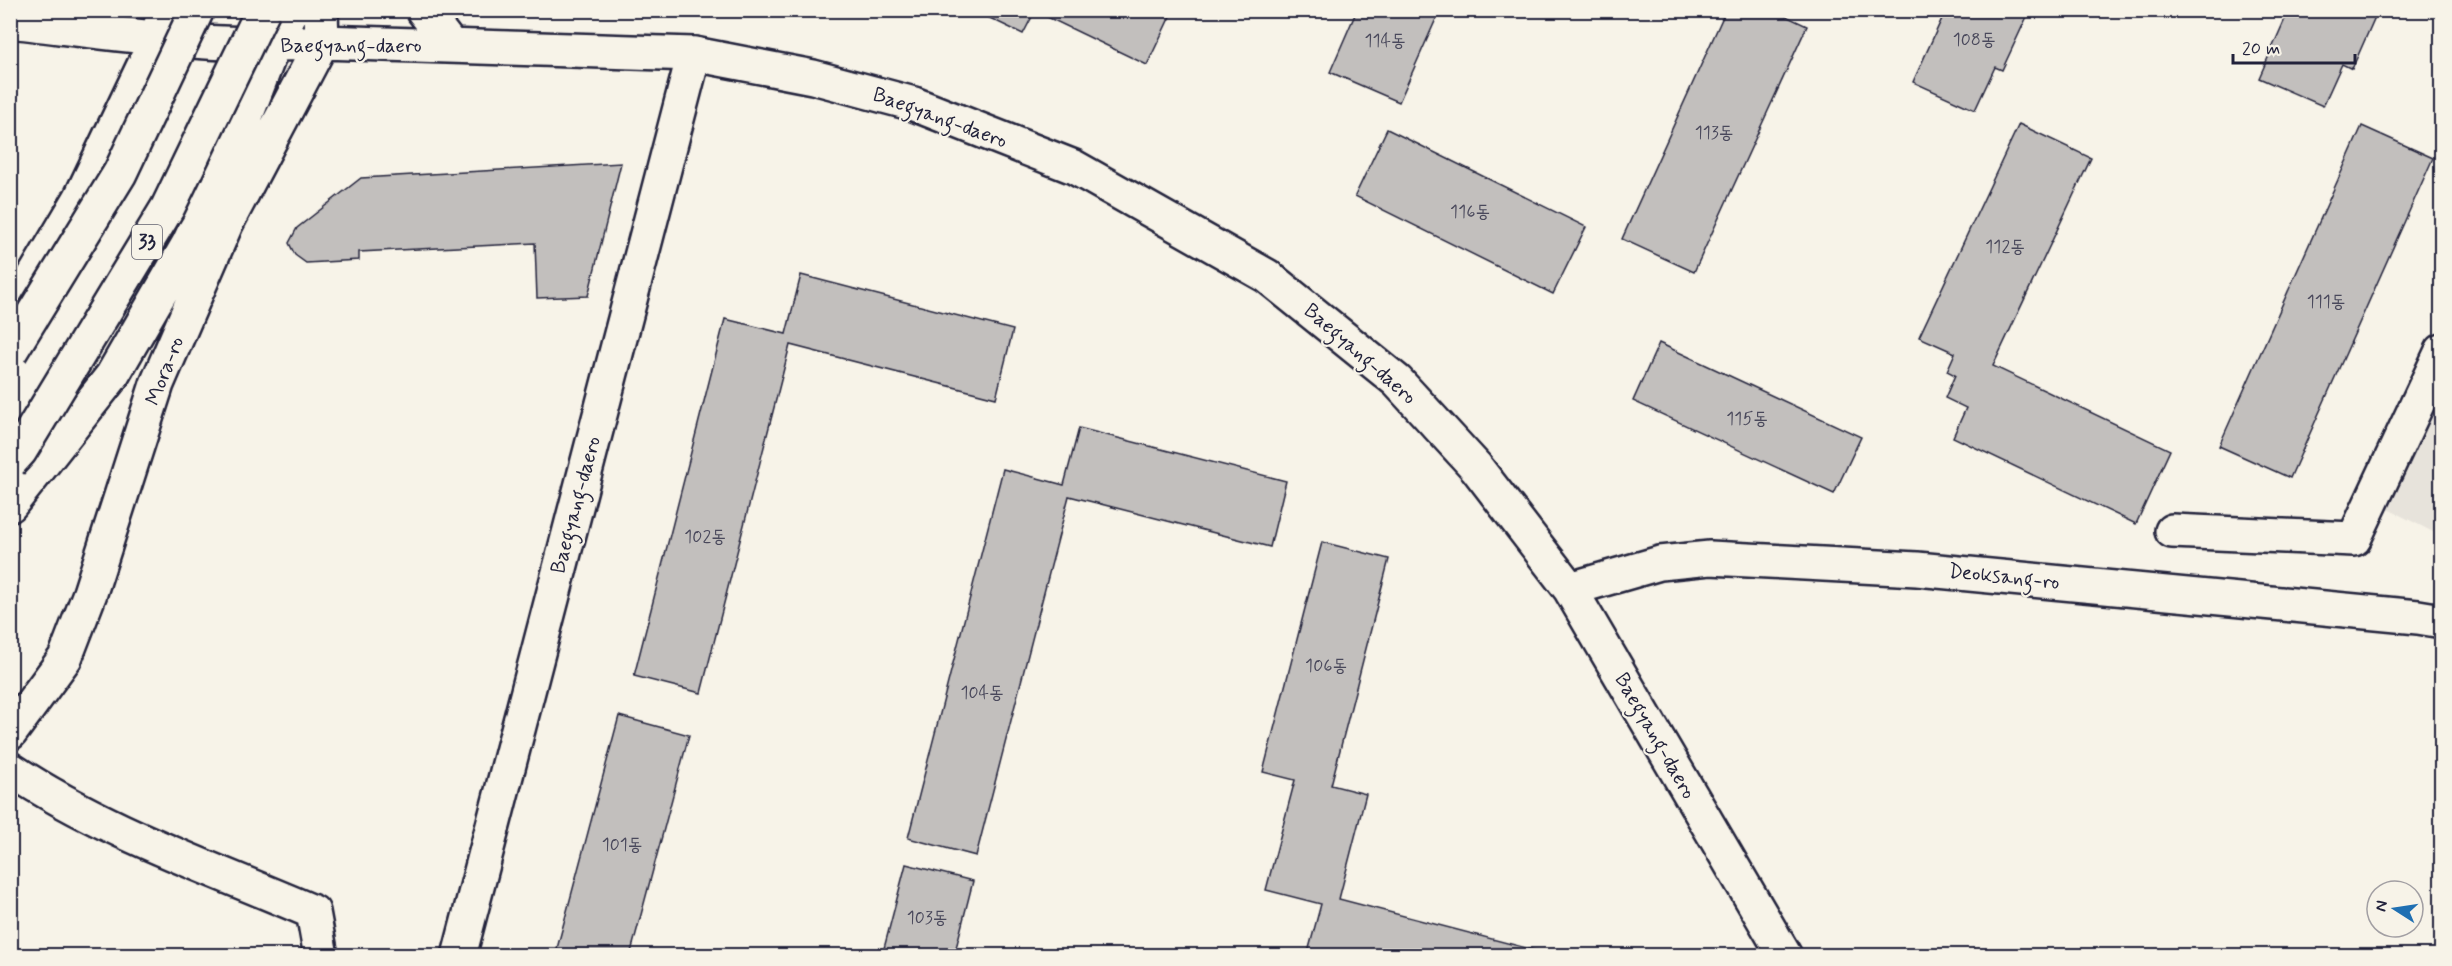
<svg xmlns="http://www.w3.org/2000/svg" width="2452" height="966" font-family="Mynerve,'Poor Story',sans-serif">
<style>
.built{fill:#e7e3db}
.building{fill:#c2bfbd;stroke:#22223b;stroke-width:1.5}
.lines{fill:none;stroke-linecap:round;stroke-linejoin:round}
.minor-casing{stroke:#22223b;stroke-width:38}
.tertiary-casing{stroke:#22223b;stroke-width:38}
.secondary-casing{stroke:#22223b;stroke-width:38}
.minor{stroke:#f7f3e8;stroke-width:33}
.tertiary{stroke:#f7f3e8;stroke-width:33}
.secondary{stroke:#f7f3e8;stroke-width:33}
.trunk-bridge-casing{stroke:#22223b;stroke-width:38;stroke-linecap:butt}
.trunk-bridge{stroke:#f7f3e8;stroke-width:33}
.labels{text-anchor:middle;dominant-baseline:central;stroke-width:4.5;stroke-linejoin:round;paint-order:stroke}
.number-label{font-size:18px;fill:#4a495c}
.shield{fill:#f7f3e8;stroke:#62616f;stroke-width:1.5}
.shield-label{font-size:20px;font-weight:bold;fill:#22223b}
.street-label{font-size:21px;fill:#22223b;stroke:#f7f3e8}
</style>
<rect width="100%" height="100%" fill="#f7f3e8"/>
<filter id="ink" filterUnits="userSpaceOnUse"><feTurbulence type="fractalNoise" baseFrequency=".0167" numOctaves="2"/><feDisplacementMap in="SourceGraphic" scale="12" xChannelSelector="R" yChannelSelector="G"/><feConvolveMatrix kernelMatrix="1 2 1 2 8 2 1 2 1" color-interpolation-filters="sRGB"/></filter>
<g filter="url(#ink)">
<path class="built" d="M2441,398V536L2384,507Z"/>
<path class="building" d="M973,10H1173L1147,65L1035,11L1023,34Z
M1357,10H1440L1399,102L1330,72Z
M1726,10H1773L1807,26L1694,272L1622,239Z
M1936,10H2030L2002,70L1995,67L1975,110L1913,82L1944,14Z
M2289,10H2378L2352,69L2342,64L2323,106L2259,78Z
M2019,124L2091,158L1993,366L2170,450L2136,524L1953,437L1966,408L1945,398L1955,375L1947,371L1955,353L1919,337Z
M2362,126L2433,158L2290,478L2219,446Z
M1387,129L1586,227L1553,294L1355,196Z
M621,163L588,296L537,298L535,243L359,252V260L306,263L295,255L289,243L297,228L361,178Z
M801,275L1013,330L996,398L790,345L701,693L634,676L725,319L786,334Z
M1659,343L1861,437L1834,494L1633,401Z
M1079,428L1286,481L1270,547L1069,496L976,856L908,838L1003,469L1064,485Z
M1322,542L1389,559L1331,785L1366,794L1339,899L1557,956H1307L1321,904L1266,890L1295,780L1263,772Z
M619,716L689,735L630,956H555Z
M906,864L973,881L954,956H882Z"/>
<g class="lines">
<defs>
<path id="minor" d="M2172,531L2354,539L2442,351
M10,769C103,831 211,868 313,912L321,956"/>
<path id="tertiary" d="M459,956L694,54"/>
<path id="secondary" d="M423,10L451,46
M10,21C114,33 218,50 322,42L694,54L813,77L914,104L1074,167L1267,276L1397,381L1476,467L1570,589L1785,956
M10,317L80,199L157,38L165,10
M10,505L112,376L189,243L237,139L273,46L292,10
M1570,589L1660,563L1710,558L1917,569L2418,617L2442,621
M10,733L65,658L90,593L157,384L226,224L322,42L321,10"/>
</defs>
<use href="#minor" class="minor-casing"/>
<use href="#tertiary" class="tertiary-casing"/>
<use href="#secondary" class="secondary-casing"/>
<use href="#minor" class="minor"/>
<use href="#tertiary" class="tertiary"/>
<use href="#secondary" class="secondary"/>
<defs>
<path id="trunk-bridge" d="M10,352L120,173L197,10
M10,462L20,451L168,207L263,10"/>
</defs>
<use href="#trunk-bridge" class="trunk-bridge-casing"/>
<use href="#trunk-bridge" class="trunk-bridge"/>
</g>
</g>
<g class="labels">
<g class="number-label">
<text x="1974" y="40">108동</text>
<text x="1385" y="41">114동</text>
<text x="1714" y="133">113동</text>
<text x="1470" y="212">116동</text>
<text x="2005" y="247">112동</text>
<text x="2326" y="302">111동</text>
<text x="1747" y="419">115동</text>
<text x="705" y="537">102동</text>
<text x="1326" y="666">106동</text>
<text x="982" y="693">104동</text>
<text x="622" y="845">101동</text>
<text x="927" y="918">103동</text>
</g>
<rect class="shield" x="132" y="225" width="30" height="34" rx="4.5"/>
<g class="shield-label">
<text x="147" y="242">33</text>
</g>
<g class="street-label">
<text x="351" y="46">Baegyang-daero</text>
<text transform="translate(940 118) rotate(20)">Baegyang-daero</text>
<text transform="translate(1360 354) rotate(41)">Baegyang-daero</text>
<text transform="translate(165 371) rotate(-69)">Mora-ro</text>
<text transform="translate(576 505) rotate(-75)">Baegyang-daero</text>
<text transform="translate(2004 577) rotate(6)">Deoksang-ro</text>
<text transform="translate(1655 736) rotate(60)">Baegyang-daero</text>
</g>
</g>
<rect width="2452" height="966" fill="none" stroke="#f7f3e8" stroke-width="36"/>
<rect x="18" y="18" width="2416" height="930" fill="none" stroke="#22223b" stroke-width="2" filter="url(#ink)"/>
<g transform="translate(2395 909) rotate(282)"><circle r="28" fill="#f7f3e8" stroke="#a29fa3" stroke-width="1.5"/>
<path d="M0-4.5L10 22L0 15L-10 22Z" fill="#1f6fb2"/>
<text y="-9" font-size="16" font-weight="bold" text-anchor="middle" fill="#22223b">N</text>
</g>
<path d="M2233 54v9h122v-9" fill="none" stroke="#22223b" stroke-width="3"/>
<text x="2242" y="54" font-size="18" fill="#22223b" stroke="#f7f3e8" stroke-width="4.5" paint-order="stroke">20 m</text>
</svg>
